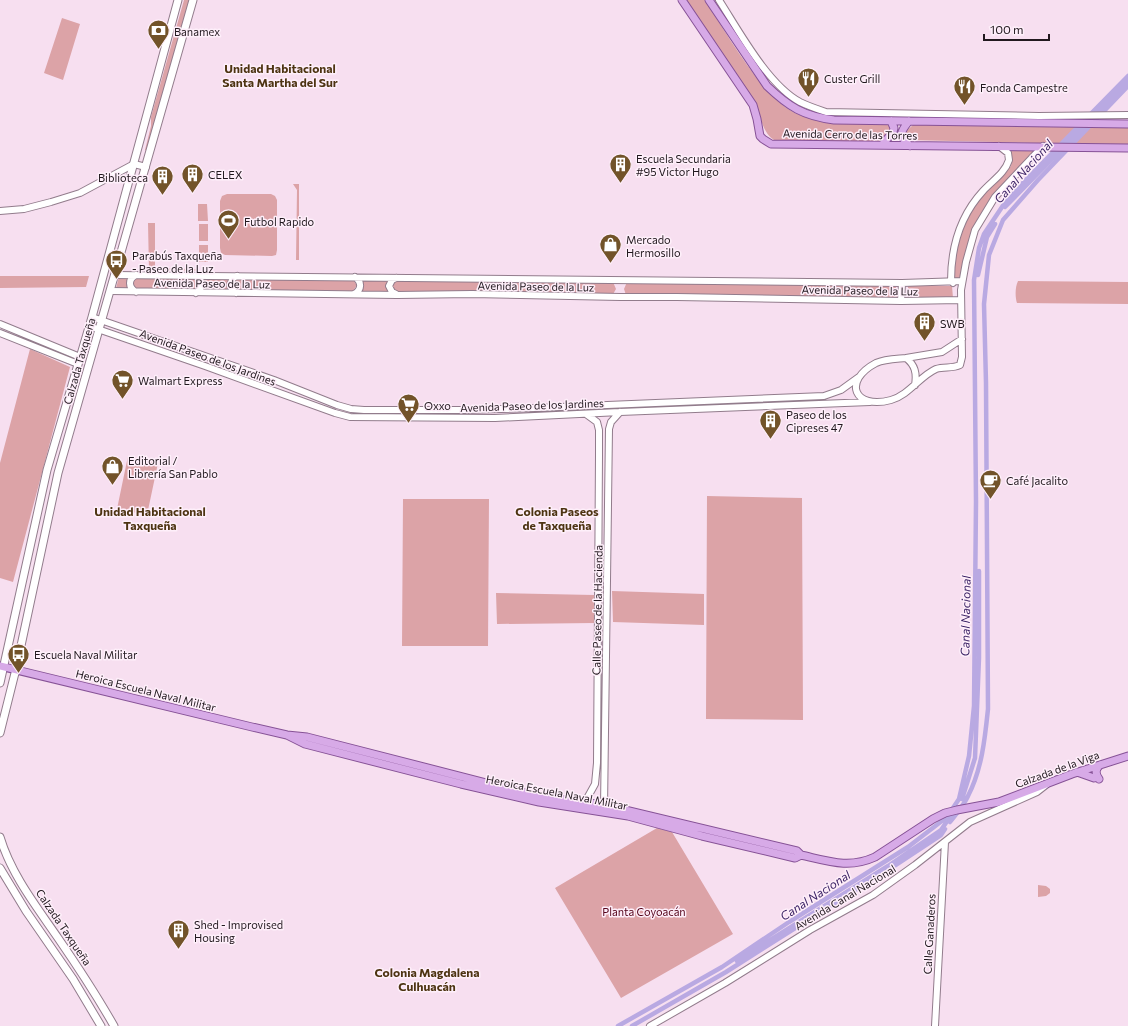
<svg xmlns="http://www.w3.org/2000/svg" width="1128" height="1026" font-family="Commissioner,sans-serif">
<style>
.green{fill:#dca3a7}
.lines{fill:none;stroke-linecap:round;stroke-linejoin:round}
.canal{stroke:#b9a9e2;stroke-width:4.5}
.tertiary-casing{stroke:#927c8c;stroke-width:8}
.secondary-casing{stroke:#927c8c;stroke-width:9}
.primary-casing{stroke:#865296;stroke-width:9}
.tertiary{stroke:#fff;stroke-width:6}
.secondary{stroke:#fff;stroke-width:7}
.primary{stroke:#d7aae7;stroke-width:7}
.labels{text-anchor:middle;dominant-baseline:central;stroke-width:3;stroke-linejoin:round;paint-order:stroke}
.poi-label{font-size:11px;fill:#21181e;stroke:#feeffa;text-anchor:start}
.street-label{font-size:11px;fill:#21181e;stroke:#feeffa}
.park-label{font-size:11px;fill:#540218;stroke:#feeffa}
.neighbourhood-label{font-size:12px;font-weight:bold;fill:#4d3412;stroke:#feeffa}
.water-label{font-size:12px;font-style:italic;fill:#3d2466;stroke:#feeffa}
</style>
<rect width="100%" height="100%" fill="#f7dff0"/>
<path class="green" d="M184,0H190L147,151L145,150L151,126V117Z
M684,0H705C725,31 763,98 795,113C821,125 858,123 886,124L890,126V130L882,143L776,141C763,135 762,119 755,106Z
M62,18L80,24L63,80L44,73Z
M914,124L1114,127L1128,128V145L907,140L903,134Z
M1008,148L1036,149L992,199L962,267L959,280H954C952,266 960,225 968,214C980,197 997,182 1011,166L1012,157Z
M293,184H299V260H296L297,190Z
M227,194H271L275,196L277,200V250L276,255L272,256L225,255L221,253L220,248V201L222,196Z
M198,204H207L208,221H198Z
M148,223H155V268L198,269V271L149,270Z
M199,224H208V241H199Z
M199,245H208V262H199Z
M89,276L86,287L0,288V276Z
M119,277L129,278L127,283L129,288H116Z
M137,277L193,278L198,284L197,288L193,290L137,289L132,283Z
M201,279H230V290H201Z
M236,279L353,280L357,285L353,291L236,290L233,284Z
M361,280H390V291H361Z
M395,280L490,281L492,287L490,292L395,291L392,286Z
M1018,281L1128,282V304L1017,303C1015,297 1015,287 1018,281Z
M497,282H613L616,289L612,296L496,292Z
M627,282L895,286L899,293L897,297L894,300L626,295L624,289Z
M908,286H952L953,298H908Z
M30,349L70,367L13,582L0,578V463Z
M128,456L158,463L147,515L117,509Z
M707,496L802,498L803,720L706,719Z
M403,499H489L488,646H402Z
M612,591L704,594V625L613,622Z
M496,593L594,595V623L497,624Z
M657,828L672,832L733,934L621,998L555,888Z
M1038,885L1046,886L1050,889V893L1046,896L1038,897Z"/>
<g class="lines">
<path class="canal" d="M1005,207L1128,81
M978,275L987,237L995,224
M962,799L975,758L979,658V571
M950,822C956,814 964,805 968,796C982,769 985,738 988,709L986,383L984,304L989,255L1003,220L1038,180L1128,86
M891,868L941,835L945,829
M737,961L888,866L941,830L950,817
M618,1026L722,967L789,922L908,847L947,817L959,799L969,756L974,706L976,502L974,280L979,248L984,234L1008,198L1128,76
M632,1026L726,972L876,877"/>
<defs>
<path id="tertiary" d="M719,0C739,31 768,85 800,102C808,106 817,109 826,112L1039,116L1128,115
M0,211L24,209L51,202L80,193L134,164L146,167
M115,275L902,283L962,281
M136,275C128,279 128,287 136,292
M396,278L392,280L389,286L392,292L396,294
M953,283L951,281C951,247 960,216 983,191C992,181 1005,173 1009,160L1008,153L999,146
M111,291L397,295L472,294L620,297H677L901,301L961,300
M196,293C203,289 203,281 197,276
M236,293L233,291L230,285L233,278L237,276
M354,294C362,290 362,282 355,277
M901,301L902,283
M92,317L274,380L337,405L351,409L364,410H466L535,408L824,396L841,390L859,377
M0,324L80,357
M89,326L205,366L335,413L350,417L495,418L620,412L870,402
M0,333L78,364
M906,358L942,352L962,339
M915,385C917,373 915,365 906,358C896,359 885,359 876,363C842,381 854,410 891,400C909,395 920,376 936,369C944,366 952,369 960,365L962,357L961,290L966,262L975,230L995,197L1043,146
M585,802L595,784L597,763L599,455V430L597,422L586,414
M604,808L609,429L611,422L620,412
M650,1026L725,983L810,930L873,895L915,865L970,822L1037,792L1046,785
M935,1026L945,842"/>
<path id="secondary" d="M0,683L47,470L92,317L178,0
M0,733L16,669L58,473L193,0
M0,837C11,874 36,906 58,938C78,967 97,996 114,1026
M0,868L26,911L73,979L101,1026"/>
<path id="primary" d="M682,0L753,105L757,119L760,136L763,139L771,144L1128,148
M709,0L767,86C789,107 803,116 834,120L1128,124
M909,121C900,132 898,136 910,146
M882,145L893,132L894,128L891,121
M0,666L252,727L287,735L307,737L541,797L604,805L797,851L801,855
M287,735L305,744L461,784L539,802L628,816L702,836L795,858L801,855C828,861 849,869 875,857L933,819L945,813L957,810L999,802L1072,774L1128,756
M1077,772L1094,778
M1099,779C1095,774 1095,769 1100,765"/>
</defs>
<use href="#tertiary" class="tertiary-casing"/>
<use href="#secondary" class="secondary-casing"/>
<use href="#primary" class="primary-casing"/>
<use href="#tertiary" class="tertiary"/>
<use href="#secondary" class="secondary"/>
<use href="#primary" class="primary"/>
</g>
<defs>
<symbol id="bank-pin" viewBox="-11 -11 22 30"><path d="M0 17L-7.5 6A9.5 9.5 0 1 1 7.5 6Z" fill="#725329" stroke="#feeffa"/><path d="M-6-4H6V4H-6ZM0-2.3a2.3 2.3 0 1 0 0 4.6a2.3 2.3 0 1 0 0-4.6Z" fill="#fff"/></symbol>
<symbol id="restaurant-pin" viewBox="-11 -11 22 30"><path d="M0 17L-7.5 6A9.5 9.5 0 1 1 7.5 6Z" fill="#725329" stroke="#feeffa"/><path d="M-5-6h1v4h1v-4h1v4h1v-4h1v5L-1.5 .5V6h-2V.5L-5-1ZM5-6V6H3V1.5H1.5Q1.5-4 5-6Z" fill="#fff"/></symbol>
<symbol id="building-pin" viewBox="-11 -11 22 30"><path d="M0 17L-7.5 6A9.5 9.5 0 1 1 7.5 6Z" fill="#725329" stroke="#feeffa"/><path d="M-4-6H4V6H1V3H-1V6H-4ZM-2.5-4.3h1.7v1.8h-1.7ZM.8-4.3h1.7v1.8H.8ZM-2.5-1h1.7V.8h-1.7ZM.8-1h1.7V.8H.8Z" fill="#fff"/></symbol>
<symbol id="stadium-pin" viewBox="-11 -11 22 30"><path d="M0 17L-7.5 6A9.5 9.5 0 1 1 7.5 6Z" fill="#725329" stroke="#feeffa"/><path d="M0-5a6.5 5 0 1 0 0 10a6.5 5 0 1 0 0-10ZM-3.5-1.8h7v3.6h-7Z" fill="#fff"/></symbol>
<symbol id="shop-pin" viewBox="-11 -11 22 30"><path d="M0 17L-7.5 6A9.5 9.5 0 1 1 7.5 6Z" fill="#725329" stroke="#feeffa"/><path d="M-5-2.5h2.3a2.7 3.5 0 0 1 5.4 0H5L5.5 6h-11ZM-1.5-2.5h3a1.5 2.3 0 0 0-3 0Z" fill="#fff"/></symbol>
<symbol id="bus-pin" viewBox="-11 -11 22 30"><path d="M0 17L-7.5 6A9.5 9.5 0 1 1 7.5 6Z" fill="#725329" stroke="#feeffa"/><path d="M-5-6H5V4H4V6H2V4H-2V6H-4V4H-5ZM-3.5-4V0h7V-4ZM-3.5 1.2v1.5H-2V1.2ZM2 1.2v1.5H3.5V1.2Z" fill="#fff"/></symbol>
<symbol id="supermarket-pin" viewBox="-11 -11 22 30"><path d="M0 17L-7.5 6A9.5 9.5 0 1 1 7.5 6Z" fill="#725329" stroke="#feeffa"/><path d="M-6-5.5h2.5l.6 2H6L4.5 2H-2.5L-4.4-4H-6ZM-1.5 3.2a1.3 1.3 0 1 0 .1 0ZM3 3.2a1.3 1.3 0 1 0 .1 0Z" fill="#fff"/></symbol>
<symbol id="cafe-pin" viewBox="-11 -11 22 30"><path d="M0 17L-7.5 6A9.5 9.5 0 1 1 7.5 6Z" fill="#725329" stroke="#feeffa"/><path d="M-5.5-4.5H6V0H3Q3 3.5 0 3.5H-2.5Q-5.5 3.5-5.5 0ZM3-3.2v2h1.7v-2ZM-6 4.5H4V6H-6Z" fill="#fff"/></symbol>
</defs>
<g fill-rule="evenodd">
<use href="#bank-pin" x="146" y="18" width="25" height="34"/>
<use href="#restaurant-pin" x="796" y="66" width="25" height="34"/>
<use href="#restaurant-pin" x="952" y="74" width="25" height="34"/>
<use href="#building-pin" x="608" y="152" width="25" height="34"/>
<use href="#building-pin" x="180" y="162" width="25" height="34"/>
<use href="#building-pin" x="150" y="164" width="25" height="34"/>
<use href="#stadium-pin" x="216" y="208" width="25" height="34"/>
<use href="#shop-pin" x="598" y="232" width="25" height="34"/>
<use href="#bus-pin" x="104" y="248" width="25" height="34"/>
<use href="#building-pin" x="912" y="310" width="25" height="34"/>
<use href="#supermarket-pin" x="110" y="368" width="25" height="34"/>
<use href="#supermarket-pin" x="396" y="392" width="25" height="34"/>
<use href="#building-pin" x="758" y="408" width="25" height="34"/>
<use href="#shop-pin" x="100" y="454" width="25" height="34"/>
<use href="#cafe-pin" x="978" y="468" width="25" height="34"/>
<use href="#bus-pin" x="6" y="642" width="25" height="34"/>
<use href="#building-pin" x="166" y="918" width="25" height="34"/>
</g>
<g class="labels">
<g class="poi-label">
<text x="174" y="31">Banamex</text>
<text x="824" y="78">Custer Grill</text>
<text x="980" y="87">Fonda Campestre</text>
<text x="636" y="158">Escuela Secundaria<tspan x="636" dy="13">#95 Victor Hugo</tspan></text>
<text x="208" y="174">CELEX</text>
<text x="148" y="177" text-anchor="end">Biblioteca</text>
<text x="244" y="221">Futbol Rapido</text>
<text x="626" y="239">Mercado<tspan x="626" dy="13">Hermosillo</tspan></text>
<text x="132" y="255">Parabús Taxqueña<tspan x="132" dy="13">- Paseo de la Luz</tspan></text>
<text x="940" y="323">SWB</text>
<text x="138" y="380">Walmart Express</text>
<text x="424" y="405">Oxxo</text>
<text x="786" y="414">Paseo de los<tspan x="786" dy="13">Cipreses 47</tspan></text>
<text x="128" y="460">Editorial /<tspan x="128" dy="13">Librería San Pablo</tspan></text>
<text x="1006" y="480">Café Jacalito</text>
<text x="34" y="654">Escuela Naval Militar</text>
<text x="194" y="924">Shed - Improvised<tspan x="194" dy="13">Housing</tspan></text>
</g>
<g class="street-label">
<text transform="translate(850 134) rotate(1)">Avenida Cerro de las Torres</text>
<text transform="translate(212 283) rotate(1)">Avenida Paseo de la Luz</text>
<text transform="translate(536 286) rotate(1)">Avenida Paseo de la Luz</text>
<text transform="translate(860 290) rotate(1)">Avenida Paseo de la Luz</text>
<text transform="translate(208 357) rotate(20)">Avenida Paseo de los Jardines</text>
<text transform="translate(79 361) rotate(-74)">Calzada Taxqueña</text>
<text transform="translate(532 405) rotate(-2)">Avenida Paseo de los Jardines</text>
<text transform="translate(597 610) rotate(-89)">Calle Paseo de la Hacienda</text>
<text transform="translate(146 690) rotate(14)">Heroica Escuela Naval Militar</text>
<text transform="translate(1057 769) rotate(-20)">Calzada de la Viga</text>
<text transform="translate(557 792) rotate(11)">Heroica Escuela Naval Militar</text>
<text transform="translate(845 897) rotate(-31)">Avenida Canal Nacional</text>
<text transform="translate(64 927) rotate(56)">Calzada Taxqueña</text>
<text transform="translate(929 934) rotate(-87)">Calle Ganaderos</text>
</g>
<g class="park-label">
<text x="644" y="911">Planta Coyoacán</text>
</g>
<g class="neighbourhood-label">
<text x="280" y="68">Unidad Habitacional<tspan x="280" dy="14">Santa Martha del Sur</tspan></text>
<text x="150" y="511">Unidad Habitacional<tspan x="150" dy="14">Taxqueña</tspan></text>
<text x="557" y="511">Colonia Paseos<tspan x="557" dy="14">de Taxqueña</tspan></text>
<text x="427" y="972">Colonia Magdalena<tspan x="427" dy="14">Culhuacán</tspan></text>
</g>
<g class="water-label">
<text transform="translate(1023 171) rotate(-48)">Canal Nacional</text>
<text transform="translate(965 616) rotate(-89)">Canal Nacional</text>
<text transform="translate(815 895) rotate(-33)">Canal Nacional</text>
</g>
</g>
<path d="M984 34v6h65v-6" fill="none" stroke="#21181e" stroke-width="2"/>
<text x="990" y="34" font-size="12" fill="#21181e" stroke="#feeffa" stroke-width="3" paint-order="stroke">100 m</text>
</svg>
